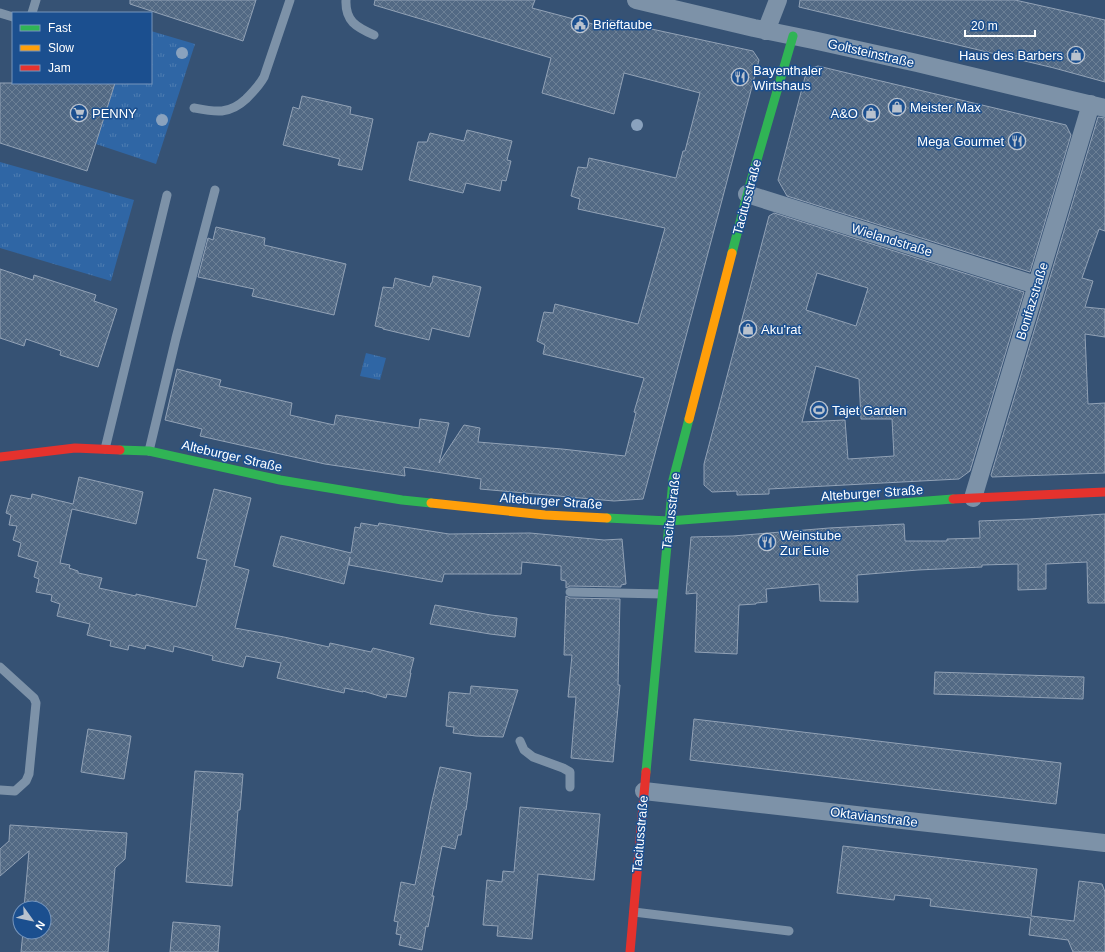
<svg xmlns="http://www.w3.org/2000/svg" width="1105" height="952" font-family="Arial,sans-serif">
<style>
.park{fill:url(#park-tufts)}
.building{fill:url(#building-cross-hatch);stroke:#92a2b6;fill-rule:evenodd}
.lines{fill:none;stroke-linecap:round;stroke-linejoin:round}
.lane{stroke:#7d92a8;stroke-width:9}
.street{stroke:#7d92a8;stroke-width:18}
.fast{stroke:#30b455;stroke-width:9}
.slow{stroke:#ff9f0a;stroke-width:9}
.jam{stroke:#e5322d;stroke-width:9}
.tree{fill:#8aa2be}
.labels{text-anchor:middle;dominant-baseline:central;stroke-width:3;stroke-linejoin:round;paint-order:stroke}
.poi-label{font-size:13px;fill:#fff;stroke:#1b4f8f;text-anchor:start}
.street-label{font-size:13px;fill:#fff;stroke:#1b4f8f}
</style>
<defs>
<pattern id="park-tufts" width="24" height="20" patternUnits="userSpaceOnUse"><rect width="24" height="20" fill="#2f66a5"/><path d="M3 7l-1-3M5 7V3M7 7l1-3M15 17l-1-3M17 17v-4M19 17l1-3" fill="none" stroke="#4e7db2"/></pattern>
<pattern id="building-cross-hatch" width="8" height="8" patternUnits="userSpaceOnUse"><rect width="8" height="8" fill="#526984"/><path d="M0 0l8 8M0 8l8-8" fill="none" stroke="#6c8096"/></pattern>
</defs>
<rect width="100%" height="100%" fill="#365274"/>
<path class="park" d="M151,31L195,44L156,164L96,144L115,83H151Z
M0,162L134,200L111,281L0,248Z
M366,353L386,358L380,380L360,376Z"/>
<path class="building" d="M130,0H256L243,41L130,4Z
M375,0H535L532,8L608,28L610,20L753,51L759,60L643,499L614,501L480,489L481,479L404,467L405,476L325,464L200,436L202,429L165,420L177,369L221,380L219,386L292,403L290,415L334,425L336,415L419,428L420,419L449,423L439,463L464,425L480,428L478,442L562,449L625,456L636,413L634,412L644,378L543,354L545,345L537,341L544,312L553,313L555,304L638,324L665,228L578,209L580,199L571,196L578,167L587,168L589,158L676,178L683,151H685L700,93L624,73L614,114L542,93L551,58L374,5Z
M800,0H1015L1105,20V82L1054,68L799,7Z
M818,66L1066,125L1071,135L1030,272L787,196L778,180L805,77L807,72L811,68Z
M0,83H115L87,171L0,143Z
M302,96L351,107L350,114L373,119L362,170L338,165L340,159L283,145L293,107L299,109Z
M1098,117L1105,118V231L1099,229L1082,278L1093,281L1085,307L1105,309V337L1085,334L1088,404L1105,403V473L992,477L991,475Z
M467,130L512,141L507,160L511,161L506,181L502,180L500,191L466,183L463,193L409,180L418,142H427L430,133L464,141Z
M774,213L1024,292L970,471L959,479L769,489V494L737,495V491L712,492L704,485V464L769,216ZM817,273L868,288L856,326L806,310ZM816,366L859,379L861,419H892L894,456L848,459L845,420L802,422Z
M216,227L265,238L264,245L346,264L334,315L252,296L254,289L198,277L208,238L213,240Z
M0,269L33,280L34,275L96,295L94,301L117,309L98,367L60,355L61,351L26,339L24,346L0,338Z
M433,276L481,287L469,337L432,328L429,340L383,329V328L375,326L383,287L393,288L395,278L430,287L431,283H432Z
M79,477L143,492L136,524L72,509L60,563L70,565L69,568L78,571V573L102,578L99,588L136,596V594L196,607L207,560L197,558L214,489L251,498L234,566L249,570L235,628L284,637L329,647L330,643L371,652L373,648L414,658L410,673H411L406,697L387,694L386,698L363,691V692L345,688L344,693L277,678L281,663L246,656L243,667L212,660L213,656L174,646L173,652L146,645L145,649L129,645L128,650L110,646L111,641L87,635L90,624L57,616L60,604L51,601L52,595L36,592L39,579L34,577L38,562L18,556L21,543L13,540L17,526L9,525L11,515L6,513L11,495L31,499L32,494L73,504Z
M1105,514V603H1088L1087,562L1046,564V589L1018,590V564L982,565V567L918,570L857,575L858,602L820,601L819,584L766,589L767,602L756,603V604L739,605L737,654L695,652L697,593L686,594L691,537L733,536L829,528L904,524L905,541H947V539L980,538L979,521L1029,519Z
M361,523L378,526L379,523L449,534L530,533L604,540L622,539L626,584L621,585V587L570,586L566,588V581L561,580V566L522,562L521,574H444L442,582L349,565L350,557L344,584L273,566L281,536L351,553L355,527L360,528Z
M566,596L570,598L620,599L618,685H620L613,762L571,758L576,697H568L572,655H564Z
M435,605L491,615L517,618L515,637L490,634L430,624Z
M935,672L1084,677L1083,699L934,694Z
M471,686L518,690L503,737L476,736L453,733L454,727L446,726L449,692L470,694Z
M694,719L1061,763L1056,804L690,760Z
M88,729L131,736L124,779L81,772Z
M440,767L471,773L466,810H465L461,835H458L455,849L442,846L432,896H434L428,927L426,926L422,950L399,945L401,935L396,934L398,922L394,921L401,882L415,885L431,805Z
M195,771L243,774L240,810H238L232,886L186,882Z
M520,807L600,814L594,880L538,874L532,939L497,936L498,926L483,925L487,880L502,882L503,871L514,872Z
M10,825L127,833L125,859L115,868L108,952H21L23,932H44V908H24L29,851L0,876V849L9,841Z
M843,846L1037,869L1031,916L1074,921L1079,881L1102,884L1105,892V952H1073L1068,940L1029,935L1031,918L930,906L931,899L895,895L894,900L837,893Z
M173,922L220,926L218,952H170Z"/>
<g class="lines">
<path class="lane" d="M346,0C345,21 356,27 374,35
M0,13L13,17
M32,13L36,0
M194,108C215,112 229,115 246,99C253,92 259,86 264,77L290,0
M105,449L167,195
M149,451L176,338L215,190
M570,592L662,594
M0,667L34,698L36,703L29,774L26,781L15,791L0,790
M520,741L524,750L533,757L563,768L570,772V787
M634,912L789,931"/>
<path class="street" d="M636,0L754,28L813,40L917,63L1105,108
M766,31L778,0
M747,194L1036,285
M973,498L1091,104
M644,791L1105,843"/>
<path class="fast" d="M732,253L750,184L793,36
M120,450L149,451L280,480L402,500L431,503
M607,518L669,521L953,499
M646,772L673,480L689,419"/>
<path class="slow" d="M689,419L732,253
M431,503L545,515L607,518"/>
<path class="jam" d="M0,457L75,448L120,450
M953,499L1105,492
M630,952L646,772"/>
</g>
<g class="tree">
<circle cx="182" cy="53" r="6"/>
<circle cx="162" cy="120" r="6"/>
<circle cx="637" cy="125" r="6"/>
</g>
<defs>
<symbol id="civic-ring" viewBox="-11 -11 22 22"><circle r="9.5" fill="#1b4f8f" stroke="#b9c2ce" stroke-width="1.5"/><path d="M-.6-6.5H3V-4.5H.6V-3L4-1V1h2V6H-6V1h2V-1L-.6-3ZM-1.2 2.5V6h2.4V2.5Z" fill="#b9c2ce"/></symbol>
<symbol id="shop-ring" viewBox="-11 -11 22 22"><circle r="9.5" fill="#1b4f8f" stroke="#b9c2ce" stroke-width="1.5"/><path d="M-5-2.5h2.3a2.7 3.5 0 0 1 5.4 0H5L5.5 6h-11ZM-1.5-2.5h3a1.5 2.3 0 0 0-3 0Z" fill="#b9c2ce"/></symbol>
<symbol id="restaurant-ring" viewBox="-11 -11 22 22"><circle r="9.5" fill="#1b4f8f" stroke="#b9c2ce" stroke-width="1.5"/><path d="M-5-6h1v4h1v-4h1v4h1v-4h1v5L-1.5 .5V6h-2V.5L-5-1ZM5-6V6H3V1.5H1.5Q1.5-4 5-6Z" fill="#b9c2ce"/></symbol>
<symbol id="supermarket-ring" viewBox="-11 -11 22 22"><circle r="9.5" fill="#1b4f8f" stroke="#b9c2ce" stroke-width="1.5"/><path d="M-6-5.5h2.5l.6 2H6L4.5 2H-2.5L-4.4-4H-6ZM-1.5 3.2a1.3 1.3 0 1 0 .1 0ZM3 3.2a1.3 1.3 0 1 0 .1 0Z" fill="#b9c2ce"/></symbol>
<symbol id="stadium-ring" viewBox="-11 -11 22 22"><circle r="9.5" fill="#1b4f8f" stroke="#b9c2ce" stroke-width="1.5"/><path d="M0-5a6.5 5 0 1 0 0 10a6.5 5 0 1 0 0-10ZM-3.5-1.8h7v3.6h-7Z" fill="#b9c2ce"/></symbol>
</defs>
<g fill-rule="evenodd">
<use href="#civic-ring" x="570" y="14" width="20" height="20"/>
<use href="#shop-ring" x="1066" y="45" width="20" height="20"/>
<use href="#restaurant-ring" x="730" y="67" width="20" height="20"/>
<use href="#shop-ring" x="887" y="97" width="20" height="20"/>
<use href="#supermarket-ring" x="69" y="103" width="20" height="20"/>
<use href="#shop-ring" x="861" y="103" width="20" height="20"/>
<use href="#restaurant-ring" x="1007" y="131" width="20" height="20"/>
<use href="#shop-ring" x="738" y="319" width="20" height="20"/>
<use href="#stadium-ring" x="809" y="400" width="20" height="20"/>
<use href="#restaurant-ring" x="757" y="532" width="20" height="20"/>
</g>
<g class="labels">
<g class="poi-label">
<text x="593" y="24">Brieftaube</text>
<text x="1063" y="55" text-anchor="end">Haus des Barbers</text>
<text x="753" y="70">Bayenthaler<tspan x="753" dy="15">Wirtshaus</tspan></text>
<text x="910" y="107">Meister Max</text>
<text x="92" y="113">PENNY</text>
<text x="858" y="113" text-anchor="end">A&amp;O</text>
<text x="1004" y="141" text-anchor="end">Mega Gourmet</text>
<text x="761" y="329">Aku'rat</text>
<text x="832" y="410">Tajet Garden</text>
<text x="780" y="535">Weinstube<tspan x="780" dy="15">Zur Eule</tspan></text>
</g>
<g class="street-label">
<text transform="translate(871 53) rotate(13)">Goltsteinstraße</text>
<text transform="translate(747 197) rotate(-75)">Tacitusstraße</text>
<text transform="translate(892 240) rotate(17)">Wielandstraße</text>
<text transform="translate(1032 301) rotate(-73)">Bonifazstraße</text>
<text transform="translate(232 456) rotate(13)">Alteburger Straße</text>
<text transform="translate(872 493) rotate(-4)">Alteburger Straße</text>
<text transform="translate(551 501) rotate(4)">Alteburger Straße</text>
<text transform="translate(671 511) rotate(-83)">Tacitusstraße</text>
<text transform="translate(874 817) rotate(7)">Oktavianstraße</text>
<text transform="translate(640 834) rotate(-85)">Tacitusstraße</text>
</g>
</g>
<rect x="12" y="12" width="140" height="72" fill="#1b4f8f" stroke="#7695bc"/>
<rect x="20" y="25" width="20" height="6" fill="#30b455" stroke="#7695bc"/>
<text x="48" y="32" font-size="12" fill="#ffffff">Fast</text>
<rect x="20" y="45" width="20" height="6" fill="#ff9f0a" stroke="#7695bc"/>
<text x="48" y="52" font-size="12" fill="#ffffff">Slow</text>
<rect x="20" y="65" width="20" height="6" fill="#e5322d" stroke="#7695bc"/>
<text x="48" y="72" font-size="12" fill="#ffffff">Jam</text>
<g transform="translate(32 920) rotate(123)"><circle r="19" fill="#1b4f8f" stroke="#7695bc"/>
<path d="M0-3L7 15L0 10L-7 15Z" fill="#b9c2ce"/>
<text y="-6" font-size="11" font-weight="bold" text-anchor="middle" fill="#ffffff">N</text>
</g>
<path d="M965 30v6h70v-6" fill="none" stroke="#ffffff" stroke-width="2"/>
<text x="971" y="30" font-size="12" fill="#ffffff" stroke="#1b4f8f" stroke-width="3" paint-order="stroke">20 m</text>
</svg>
